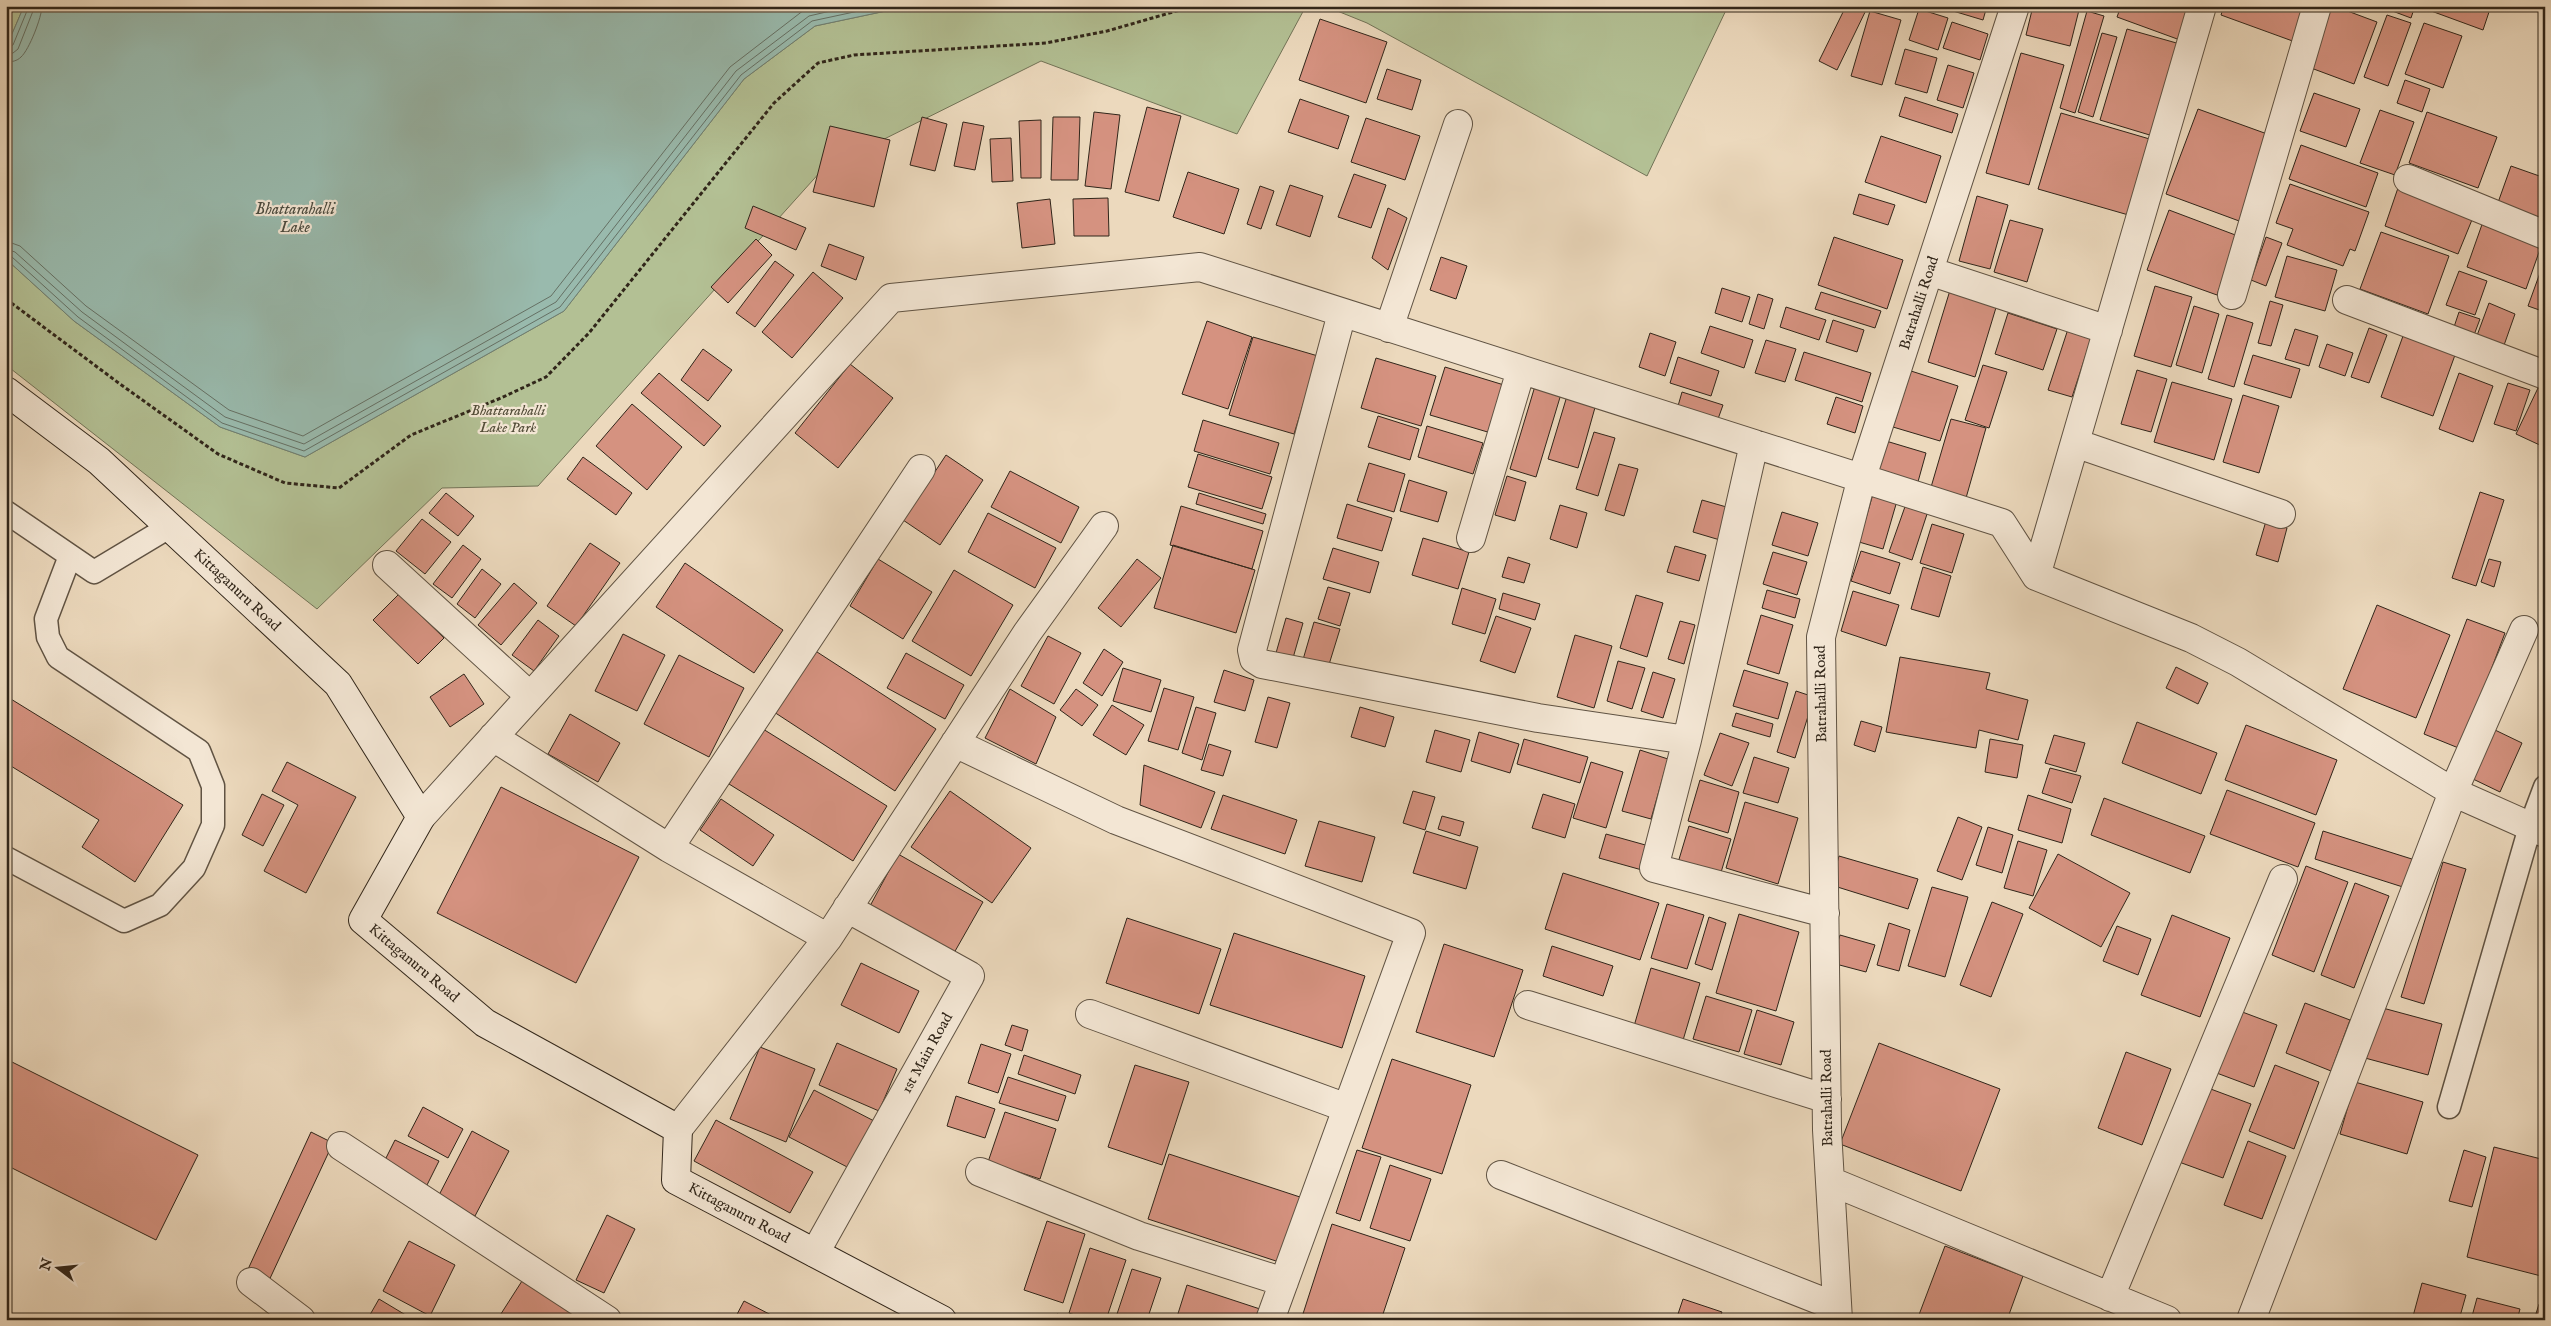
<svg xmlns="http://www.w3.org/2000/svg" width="2551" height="1326" font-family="'IM FELL English',serif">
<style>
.green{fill:#b3c094;stroke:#727357}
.water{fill:#99baad;stroke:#6f7f72}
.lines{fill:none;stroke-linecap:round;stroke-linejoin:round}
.shore{stroke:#657064;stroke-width:1}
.building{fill:#d59280;stroke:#31261a}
.lane-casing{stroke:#605343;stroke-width:25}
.street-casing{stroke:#605343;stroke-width:30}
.secondary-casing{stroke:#31261a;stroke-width:30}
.path{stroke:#31261a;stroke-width:3;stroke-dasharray:4 2.5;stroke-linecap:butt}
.lane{stroke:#f3e6d4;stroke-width:22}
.street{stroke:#f3e6d4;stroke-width:28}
.secondary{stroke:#f3e6d4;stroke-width:28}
.labels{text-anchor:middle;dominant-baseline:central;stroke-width:4.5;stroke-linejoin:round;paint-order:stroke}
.street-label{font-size:15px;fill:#31261a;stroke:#f3e6d4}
.park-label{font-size:15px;font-style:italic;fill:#524c38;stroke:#f3e6d4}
.water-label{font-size:16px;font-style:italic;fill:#4b4b3f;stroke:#f3e6d4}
</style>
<rect width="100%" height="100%" fill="#ecd9bd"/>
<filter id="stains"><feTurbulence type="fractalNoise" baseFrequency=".004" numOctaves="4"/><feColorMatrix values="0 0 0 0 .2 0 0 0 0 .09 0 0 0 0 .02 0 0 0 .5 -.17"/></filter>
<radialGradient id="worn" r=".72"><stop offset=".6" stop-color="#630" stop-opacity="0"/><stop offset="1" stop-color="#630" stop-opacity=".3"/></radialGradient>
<path class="green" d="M6,6H24L6,48Z
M924,6H1306L1237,134L1041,61L822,170L538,486L442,488L317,609L6,365V259L74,321L220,427L305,457L564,311L744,79L815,26L900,8Z
M1325,6H1728L1647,176L1367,23Z"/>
<path class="water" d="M24,6H924L900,8L815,26L744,79L564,311L305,457L220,427L74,321L6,259V48Z"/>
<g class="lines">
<path class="shore" d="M6,48L13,45L29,6
M6,55L13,53L18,49L35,6
M6,62C12,62 17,61 21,57C29,50 42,17 42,6
M6,241L20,246L86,306L229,410L303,436L551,296L730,67L804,10L816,6
M6,249L15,252L82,312L225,417L304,444L556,302L736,71L809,16L852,6
M6,255L12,257L78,317L222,423L304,451L560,307L741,75L812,21L882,6"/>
</g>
<path class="building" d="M1846,6H1868L1837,70L1819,61Z
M1954,6H1987L1983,20L1953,11Z
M2033,6H2080L2070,46L2026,35Z
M2121,6H2193L2180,40L2117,17Z
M2224,6H2312L2298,43L2221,15Z
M2324,6H2334L2377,22L2354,84L2303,65Z
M2379,6H2415L2411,18Z
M2424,6H2491L2483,30L2423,8Z
M1919,9L1948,18L1938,50L1909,40Z
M1870,11L1901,20L1882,85L1851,76Z
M2087,11L2104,16L2075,113L2060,108Z
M2387,15L2411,23L2388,86L2364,77Z
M1320,19L1387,42L1366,103L1299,80Z
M1952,22L1988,34L1980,60L1943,48Z
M2424,23L2462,36L2443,88L2405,74Z
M2127,29L2180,44L2153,136L2100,120Z
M2102,33L2117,37L2093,117L2078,112Z
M1905,49L1937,58L1927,93L1895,84Z
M2021,53L2064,65L2029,185L1986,173Z
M1948,65L1974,73L1963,108L1937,100Z
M1387,69L1421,80L1412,110L1377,99Z
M2405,80L2430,89L2422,112L2397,103Z
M2314,93L2360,109L2346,147L2300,131Z
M1905,97L1958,114L1952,133L1899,116Z
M1300,99L1349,116L1338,149L1288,132Z
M1147,107L1181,116L1159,201L1125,192Z
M2198,109L2281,139L2250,225L2166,194Z
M2380,110L2414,122L2395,175L2360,163Z
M1094,112L1120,115L1111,189L1085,186Z
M2427,112L2497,137L2478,188L2409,163Z
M2061,113L2153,140L2132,216L2038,189Z
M922,117L947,124L935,171L910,165Z
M1053,117H1080L1078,180H1051Z
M1366,118L1420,136L1405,180L1351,162Z
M1041,120V178H1021L1019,121Z
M963,122L984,126L975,170L954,166Z
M830,126L890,140L874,207L813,192Z
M1881,136L1941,156L1926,203L1865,182Z
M1011,138L1013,181L992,182L990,139Z
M2301,145L2378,173L2366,207L2289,179Z
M2511,166L2545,178V229L2495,211Z
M1188,172L1239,189L1224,234L1173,217Z
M1354,174L1386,185L1371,228L1338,217Z
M2400,182L2476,210L2458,254L2385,226Z
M2290,184L2369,212L2355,251L2350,249L2343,266L2287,245L2293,229L2276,223Z
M1290,185L1323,196L1310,237L1276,225Z
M1260,186L1274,191L1261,229L1247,224Z
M1859,194L1895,205L1888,225L1853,214Z
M1977,196L2008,205L1990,269L1959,261Z
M1108,198L1109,236H1074L1073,199Z
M1050,199L1055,244L1022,248L1017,203Z
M753,206L806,228L796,250L745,228Z
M1388,208L1407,218L1388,270L1372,258Z
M2169,210L2238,236L2217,295L2147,270Z
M2485,216L2544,238L2526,289L2467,267Z
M2010,220L2043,229L2027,282L1994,272Z
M2381,232L2449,256L2428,314L2360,289Z
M1834,237L1903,260L1887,309L1818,285Z
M2266,237L2282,243L2266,286L2251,280Z
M756,239L772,255L728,303L711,287Z
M829,244L864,257L856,280L821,266Z
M2287,256L2337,270L2325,311L2275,297Z
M1441,257L1467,266L1456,299L1430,290Z
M2545,259V312L2528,306Z
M775,261L794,275L755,327L736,313Z
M2459,271L2487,281L2475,315L2446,305Z
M813,272L843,298L792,358L762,332Z
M2155,286L2192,297L2171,367L2134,356Z
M1951,287L1998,301L1975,377L1928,362Z
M1722,288L1750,297L1742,322L1715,313Z
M1821,292L1881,311L1875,328L1815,309Z
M1758,294L1773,299L1764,329L1749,324Z
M2270,301L2283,305L2271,346L2258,343Z
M2489,303L2515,314L2502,351L2475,341Z
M2194,306L2219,314L2202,373L2176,365Z
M1786,307L1826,320L1819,340L1780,327Z
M2459,312L2480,319L2471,343L2451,336Z
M2008,313L2057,329L2043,370L1995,354Z
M2227,315L2253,323L2234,387L2208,379Z
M1833,320L1864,330L1857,352L1826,342Z
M1207,321L1252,337L1228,409L1182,394Z
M1710,326L1753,340L1744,368L1701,353Z
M2369,328L2387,335L2369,383L2351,377Z
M2068,329L2092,336L2072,397L2048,390Z
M2295,329L2318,336L2309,366L2285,359Z
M1650,333L1676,342L1665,376L1639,367Z
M2403,336L2455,355L2433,416L2381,397Z
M1253,337L1318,356L1294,434L1229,415Z
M1766,340L1796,349L1785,382L1755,373Z
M2327,344L2353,353L2345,376L2319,367Z
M703,349L732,370L708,401L681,380Z
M1804,352L1871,373L1862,402L1795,380Z
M2253,355L2300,369L2291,398L2244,384Z
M1678,357L1719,371L1711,396L1670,383Z
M1376,358L1436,376L1421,426L1361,408Z
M850,364L893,398L838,468L795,433Z
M1983,365L2007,372L1989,428L1965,420Z
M1445,367L1504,385L1491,433L1430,415Z
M2137,370L2167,379L2151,432L2121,424Z
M1911,371L1958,386L1940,441L1893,427Z
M659,373L721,426L704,446L641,393Z
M2459,373L2493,386L2473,442L2439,429Z
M2172,382L2232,399L2214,460L2154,442Z
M2508,383L2530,390L2516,431L2494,424Z
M1535,386L1561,394L1536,477L1510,469Z
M2538,388L2545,391L2544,447L2516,434Z
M1682,392L1723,405L1718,419L1678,406Z
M2243,395L2279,406L2259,473L2223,462Z
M1567,396L1596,404L1578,468L1548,459Z
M1836,397L1863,406L1855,433L1827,424Z
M632,404L682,447L647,490L596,446Z
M1378,416L1419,429L1410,460L1368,447Z
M1951,419L1986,428L1964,505L1929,494Z
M1203,420L1279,443L1270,474L1194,451Z
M1427,426L1483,443L1473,474L1418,457Z
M1594,432L1615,438L1598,496L1576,489Z
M1886,441L1926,453L1916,489L1875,477Z
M1198,454L1272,477L1262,509L1188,487Z
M946,455L983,480L940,545L903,520Z
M583,457L632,493L616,515L567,479Z
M1369,463L1405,474L1394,512L1357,501Z
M1619,464L1638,469L1624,516L1605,510Z
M1010,471L1079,507L1061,543L991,507Z
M1507,476L1526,482L1515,521L1495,515Z
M1409,480L1447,492L1438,522L1400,511Z
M1875,487L1899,494L1883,549L1859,542Z
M2480,492L2504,500L2476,586L2452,578Z
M446,493L474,516L458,536L429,513Z
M1199,493L1266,514L1263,524L1196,504Z
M1702,500L1730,508L1720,540L1693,532Z
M1907,501L1929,508L1912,560L1889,552Z
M1347,504L1392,518L1382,551L1337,538Z
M1560,505L1587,513L1577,548L1550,539Z
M1181,506L1263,531L1252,569L1170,545Z
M1782,512L1818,523L1808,556L1772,545Z
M988,513L1056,548L1035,588L968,552Z
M422,519L451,542L425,574L396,551Z
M2266,521L2287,528L2278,562L2256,555Z
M1932,524L1964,534L1952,573L1920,563Z
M1423,538L1469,552L1458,589L1412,575Z
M590,543L620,563L576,626L547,606Z
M463,545L481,559L452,598L433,584Z
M1173,545L1255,570L1236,633L1154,608Z
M1675,546L1706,555L1699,581L1667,572Z
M1333,548L1379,562L1370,593L1323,579Z
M1861,551L1900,563L1890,594L1851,581Z
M1773,552L1807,562L1797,595L1763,584Z
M1508,557L1530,564L1524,583L1502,577Z
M878,559L932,592L903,639L850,606Z
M1137,559L1161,578L1121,627L1098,608Z
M2489,559L2501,562L2494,587L2481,582Z
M685,563L783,630L754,673L656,607Z
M1923,567L1951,576L1939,617L1911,609Z
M482,569L501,584L475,618L457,604Z
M954,570L1013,605L971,676L912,641Z
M514,583L537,603L501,645L478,625Z
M1328,587L1350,593L1340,626L1318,619Z
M1462,588L1496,599L1485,634L1452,624Z
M1767,590L1800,599L1795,618L1762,608Z
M1853,591L1899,605L1886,646L1841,631Z
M1503,593L1540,604L1535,620L1499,609Z
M399,594L444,638L418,664L373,620Z
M1636,595L1663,603L1647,657L1620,648Z
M2377,605L2450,635L2416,718L2343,689Z
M1761,615L1793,625L1779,674L1747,664Z
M1496,616L1531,628L1515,673L1480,661Z
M1286,618L1303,623L1293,658L1276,653Z
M2467,619L2505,633L2461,749L2424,734Z
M538,620L559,636L534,671L512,655Z
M1680,621L1695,625L1684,664L1668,659Z
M1314,622L1340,629L1327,671L1302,663Z
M623,634L665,655L637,711L595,691Z
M1575,635L1612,646L1594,708L1557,697Z
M1048,636L1081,653L1054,704L1021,686Z
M1104,649L1123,662L1102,696L1083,683Z
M814,650L936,729L895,791L774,712Z
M906,653L964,685L945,719L887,688Z
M679,655L744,688L709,757L644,724Z
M1900,657L1990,673L1986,689L2028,700L2018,740L1979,730L1976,748L1886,732Z
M1618,661L1645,668L1632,709L1607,701Z
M2176,667L2208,683L2198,704L2166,688Z
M1123,668L1161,680L1151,712L1113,701Z
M1224,670L1254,680L1245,711L1214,702Z
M1744,670L1788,683L1778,719L1733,706Z
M1653,672L1675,679L1663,718L1641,711Z
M464,674L484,704L450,727L430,697Z
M1164,688L1194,697L1178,750L1148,741Z
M1010,689L1056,717L1036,764L985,738Z
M1076,689L1098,705L1082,726L1060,710Z
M1796,691L1814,697L1795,758L1777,752Z
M6,696L183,805L135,882L82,847L99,820L6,763Z
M1268,697L1290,703L1277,748L1255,742Z
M1112,705L1144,725L1126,755L1093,735Z
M1196,707L1216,713L1202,760L1182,753Z
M1360,707L1394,717L1385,747L1351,737Z
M1736,713L1773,724L1770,737L1732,726Z
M570,714L620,743L598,782L548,754Z
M1861,721L1882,727L1875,752L1854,745Z
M2137,722L2217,753L2201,794L2122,763Z
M2246,725L2337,760L2316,815L2225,780Z
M763,729L887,806L853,861L729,784Z
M1435,730L1470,740L1461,772L1426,762Z
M2495,730L2522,743L2500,792L2473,779Z
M1479,732L1519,744L1510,773L1471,761Z
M1720,733L1749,743L1732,786L1704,775Z
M2054,735L2085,743L2076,772L2045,763Z
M1524,739L1588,757L1580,783L1517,764Z
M1990,739L2023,745L2017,778L1985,772Z
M1209,744L1231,751L1223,776L1201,770Z
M1640,750L1668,759L1651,819L1622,811Z
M1754,757L1789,768L1778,803L1743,793Z
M287,762L356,797L306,893L264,871L298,805L272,791Z
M1591,762L1623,772L1606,828L1573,818Z
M1144,765L1215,792L1201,828L1140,805Z
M2050,768L2081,776L2072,803L2042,793Z
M1700,780L1739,792L1728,833L1688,821Z
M501,787L639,857L576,983L437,913Z
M2227,790L2315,823L2298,867L2210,834Z
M950,791L1031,848L992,903L911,847Z
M1413,791L1435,797L1425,830L1403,823Z
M262,794L284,805L263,846L242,835Z
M1543,794L1575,804L1565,838L1532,828Z
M1223,795L1297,820L1285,854L1211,829Z
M2028,795L2071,809L2062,843L2018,830Z
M2104,798L2205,836L2190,873L2091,835Z
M721,799L774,835L753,866L700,830Z
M1745,802L1798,818L1778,884L1726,868Z
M1442,816L1464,822L1460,836L1438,829Z
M1958,817L1982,827L1962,880L1937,871Z
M1319,821L1375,837L1362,882L1305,866Z
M1689,826L1731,839L1719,879L1677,866Z
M1988,827L2013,835L2002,873L1976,865Z
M1426,831L1478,847L1466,889L1413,873Z
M2323,831L2415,860L2406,888L2315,859Z
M1606,834L1649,846L1642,870L1599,858Z
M2018,841L2047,850L2033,896L2004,888Z
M898,854L983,902L954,953L870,906Z
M2058,854L2130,893L2101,947L2029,908Z
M1839,856L1918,879L1908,909L1831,885Z
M2443,862L2466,869L2424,1004L2401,997Z
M2306,866L2348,882L2314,972L2272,955Z
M1563,873L1659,903L1640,960L1545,929Z
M2355,883L2389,896L2354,988L2321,975Z
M1932,887L1968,897L1945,977L1908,966Z
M1992,902L2023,914L1991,997L1960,985Z
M1667,904L1704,915L1687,969L1651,958Z
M1739,914L1799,932L1776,1011L1716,993Z
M2172,915L2230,938L2200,1017L2141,995Z
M1709,917L1726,923L1712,970L1695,964Z
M1127,918L1221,949L1199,1014L1106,983Z
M1889,923L1910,930L1899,971L1877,965Z
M2117,926L2151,939L2138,975L2103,961Z
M1234,933L1365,976L1342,1048L1210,1005Z
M1840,935L1875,945L1866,972L1832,963Z
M1444,944L1523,970L1494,1057L1416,1032Z
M1552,946L1613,966L1603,996L1543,976Z
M861,963L919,991L899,1033L841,1005Z
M1651,968L1700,983L1681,1047L1632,1033Z
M1706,996L1752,1010L1739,1052L1693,1039Z
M2305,1003L2350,1020L2331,1071L2286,1053Z
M2379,1007L2442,1024L2428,1075L2365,1058Z
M1757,1010L1794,1022L1781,1065L1744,1054Z
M2237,1010L2277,1025L2254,1087L2214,1072Z
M1012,1025L1028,1030L1022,1051L1005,1045Z
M837,1043L897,1069L879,1111L819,1085Z
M1879,1043L2000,1089L1961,1191L1840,1144Z
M981,1044L1011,1054L998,1093L968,1083Z
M760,1047L815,1069L786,1142L730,1119Z
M2126,1052L2171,1069L2142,1145L2098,1128Z
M1024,1055L1081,1075L1075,1094L1018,1074Z
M6,1059L198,1155L156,1240L6,1165Z
M1392,1059L1471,1085L1442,1174L1362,1148Z
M1135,1065L1189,1082L1162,1165L1108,1147Z
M2275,1065L2319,1082L2294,1149L2249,1131Z
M1008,1077L1066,1096L1058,1121L999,1103Z
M2355,1082L2423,1102L2407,1154L2340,1134Z
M2208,1088L2251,1104L2223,1178L2179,1162Z
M814,1090L878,1123L853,1170L789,1137Z
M956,1096L995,1109L985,1138L947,1126Z
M423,1107L463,1129L448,1158L408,1136Z
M1005,1112L1056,1129L1040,1179L988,1162Z
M716,1120L813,1172L790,1213L694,1161Z
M472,1131L509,1151L475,1216L438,1197Z
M311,1132L333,1143L266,1287L244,1278Z
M395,1140L439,1161L425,1189L381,1168Z
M2248,1141L2286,1156L2262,1219L2224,1205Z
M2494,1147L2545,1160V1277L2467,1257Z
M1357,1150L1381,1157L1360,1221L1336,1213Z
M2464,1150L2486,1157L2472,1207L2449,1201Z
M1169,1154L1303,1198L1282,1263L1148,1219Z
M1390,1165L1431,1179L1410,1241L1370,1228Z
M607,1215L635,1229L604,1293L576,1280Z
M1047,1221L1085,1234L1063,1303L1024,1290Z
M1332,1224L1405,1248L1381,1320H1301Z
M409,1241L455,1265L430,1316L383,1291Z
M1945,1246L2023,1276L2007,1320H1917Z
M1090,1248L1126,1260L1106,1320H1090L1069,1313Z
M1132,1269L1161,1278L1147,1320H1115Z
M522,1281L582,1320H497Z
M2422,1283L2466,1295L2459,1320H2412Z
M1187,1285L1260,1309L1256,1320H1176Z
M2477,1298L2520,1309L2517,1320H2471Z
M379,1299L414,1320H367Z
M1683,1299L1722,1312L1719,1320H1676Z
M744,1301L777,1318L776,1320H734Z
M2539,1304L2545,1306V1320H2534Z
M1057,1314L1076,1320H1055Z"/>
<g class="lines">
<defs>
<path id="lane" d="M6,512L94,572L169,527
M6,858L124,921L160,905L194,868L213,825V786L199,751L58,657L48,637L46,619L70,556
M2449,1107L2530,827L2545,787"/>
<path id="street" d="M2408,179L2545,235
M1929,271L2108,330
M2232,295L2317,6
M2347,300L2545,375
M1342,313L1252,650L1254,659L1262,664L1538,718L1687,740
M1389,328L1458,124
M2075,443L2281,514
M1754,444L1687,740L1654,868L1825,913
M1471,538L1521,370
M387,565L530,696
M2036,576L2202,6
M493,737L669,848
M955,743L1116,820L1411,933L1270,1320
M421,817L891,298L1200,267L2002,523L2036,576L2191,638L2238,662L2453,792L2545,833
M828,938L669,848L921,469
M1528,1005L1827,1099
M1090,1014L1347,1108
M678,1129L828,938L1027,633L1104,526
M341,1146L607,1320
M980,1172L1139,1236L1284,1282
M1501,1175L1837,1307
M1830,1181L2167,1320
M815,1253L970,976L847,908
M251,1282L301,1320
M2110,1297L2283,879
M1838,1320L1827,1130L1821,637L1862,477L2015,6
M2251,1320L2453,792L2524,630"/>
<path id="secondary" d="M6,391L99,461L338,684L421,817L363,920L485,1023L678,1129L676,1180L942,1320"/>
</defs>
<use href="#lane" class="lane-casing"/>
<use href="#street" class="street-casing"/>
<use href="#secondary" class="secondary-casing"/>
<path class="path" d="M6,299L120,384L218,454L285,483L339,488L411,435L501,398L546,377L589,333L774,103L818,63L854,55L1046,43L1107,31L1194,6"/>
<use href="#lane" class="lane"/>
<use href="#street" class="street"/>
<use href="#secondary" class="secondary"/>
</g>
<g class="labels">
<g class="street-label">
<text transform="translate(1919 303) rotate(-72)">Batrahalli Road</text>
<text transform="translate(237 590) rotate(43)">Kittaganuru Road</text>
<text transform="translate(1821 694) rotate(-91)">Batrahalli Road</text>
<text transform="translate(414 963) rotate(40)">Kittaganuru Road</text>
<text transform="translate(927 1053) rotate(-61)">1st Main Road</text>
<text transform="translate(1827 1098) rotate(-91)">Batrahalli Road</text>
<text transform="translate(739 1213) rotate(28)">Kittaganuru Road</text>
</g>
<g class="park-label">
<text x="508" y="410">Bhattarahalli<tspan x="508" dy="17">Lake Park</tspan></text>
</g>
<g class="water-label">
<text x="295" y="210">Bhattarahalli<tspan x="295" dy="18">Lake</tspan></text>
</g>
</g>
<rect width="2551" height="1326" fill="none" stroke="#ecd9bd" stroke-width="25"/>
<rect x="8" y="8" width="2536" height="1311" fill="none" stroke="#31261a" stroke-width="2.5"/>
<rect x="12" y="12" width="2526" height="1301" fill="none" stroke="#31261a"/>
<g transform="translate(58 1268) rotate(286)" stroke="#f3e6d4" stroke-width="4" paint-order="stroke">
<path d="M0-4L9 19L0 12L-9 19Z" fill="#31261a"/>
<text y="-8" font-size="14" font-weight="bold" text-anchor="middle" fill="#31261a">N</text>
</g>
<rect width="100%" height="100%" filter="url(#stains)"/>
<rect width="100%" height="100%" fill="url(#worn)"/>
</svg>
